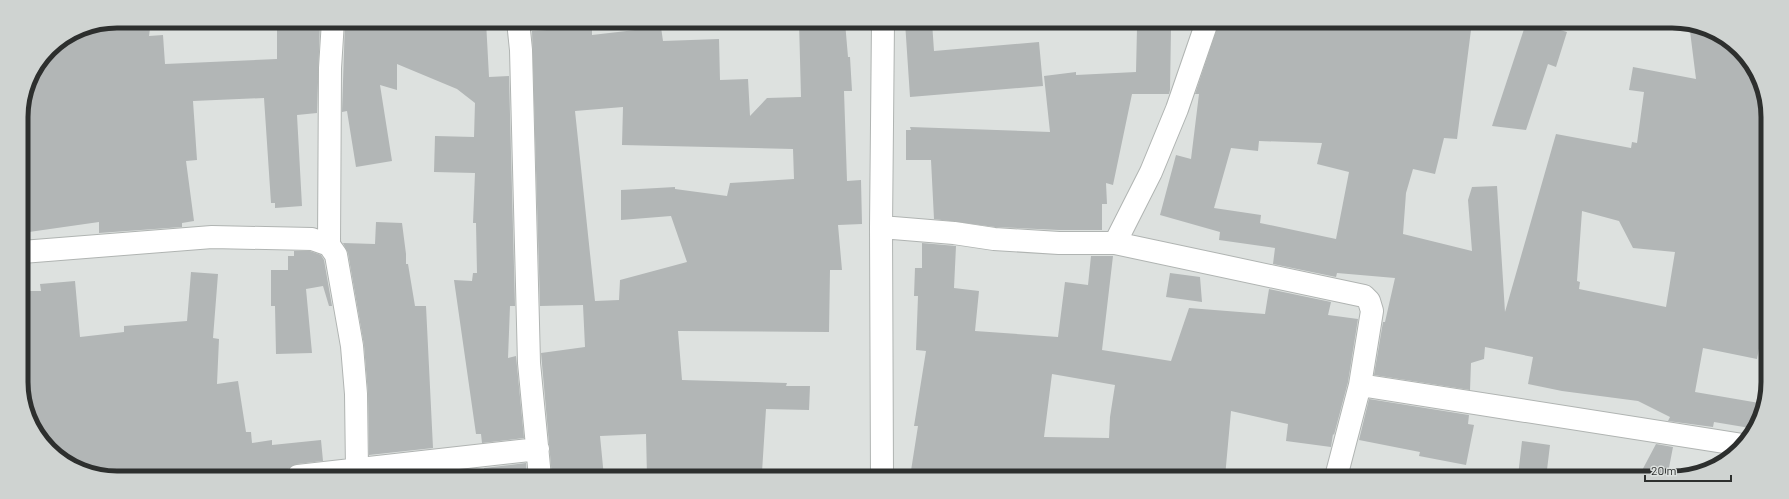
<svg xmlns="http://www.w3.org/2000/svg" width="1789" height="499" font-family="Barlow,sans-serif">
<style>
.building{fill:#b2b6b6;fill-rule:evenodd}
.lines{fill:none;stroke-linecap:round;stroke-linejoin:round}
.minor-casing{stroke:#b0b4b2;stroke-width:24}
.minor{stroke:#fff;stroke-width:22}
.rim{fill:none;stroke:#2d2f2e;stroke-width:5}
</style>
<rect width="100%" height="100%" fill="#dde1df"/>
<path class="building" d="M117,21H151L149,36L163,35L165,64L277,59V21H320L317,113L297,115L302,206L275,208V203H271L264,98L193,101L197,160L186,161L194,221L182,223V227L99,233V222L22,233L21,111L28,80L49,49L80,28Z
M345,21H486L489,77L509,76L515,306H510L508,358L516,356L524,438L482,443L481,434H476L454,280L472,281L473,273H477L476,223H473L475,173L434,172L435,136L474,137L475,103L457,89L397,64V90L380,85L392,161L356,167L347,111L342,112Z
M799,22H845L848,57H850L852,91H844L847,181L861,180L862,224L838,225L842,270H830L829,332L678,331L682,380L787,383L786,386H810L809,410L766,409L762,472L676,469V477H647L646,434L600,436L604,477H552L541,353L585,347L583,305L540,306L532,31L592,27V35L661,27L663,41L719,39L720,80L748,79L750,116L767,98L801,97ZM623,107L622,145L793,149L794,179L730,183L727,196L675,189V187L621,190V220L671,216L687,262L620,280L619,300L595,301L575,111Z
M905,22H932L934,51L1039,42L1043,86L910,97Z
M1219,22L1407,23L1471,30L1457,139L1444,138L1435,174L1413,169L1406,193L1403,234L1472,251L1468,200L1472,187L1497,186L1505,312L1556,134L1631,148L1632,142L1637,143L1644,92L1629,90L1633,67L1696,79L1689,23L1740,49L1766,98V312L1757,359L1703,348L1695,392L1765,404L1756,429L1714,422L1713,427L1668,421L1670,417L1638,401L1562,391L1528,384L1533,357L1485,347L1484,359L1471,363L1470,390L1374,375L1383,322H1385L1395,278L1337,273L1336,277L1273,264L1275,248L1219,240L1220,232L1160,215L1176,155L1191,159L1199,94H1195ZM1259,141L1322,143L1317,164L1349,172L1336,239L1260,223L1261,215L1214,208L1231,148L1258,151ZM1582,211L1619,221L1633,248L1675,252L1666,307L1579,289L1580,282L1577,281Z
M1526,23H1537L1567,32L1556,67L1548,64L1526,130L1492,126Z
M1137,28L1171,29L1170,90L1169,94H1132L1113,185L1106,183L1107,204H1102V230H1059L995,227L934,219L931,160H906V130H911L910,127L1050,132L1044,76L1076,72V75L1136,72Z
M376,222L402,223L406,254V264H408L415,306H426L433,448L369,455L368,394L364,345L348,253L343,243L375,244Z
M922,243L956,246L954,288L979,291L975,331L1058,337L1065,282L1088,285L1091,256H1113L1102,350L1171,361L1189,308L1265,314L1269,289L1331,302L1328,315L1358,319L1348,382L1334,435L1333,434L1331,447L1286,441L1288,424L1231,411L1225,477H910L918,426H914L926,351L916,350L918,296H914L915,268H922ZM1052,374L1115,385L1110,417L1109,438L1044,437Z
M294,251H310L321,255L324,260L332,306H329L323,286L306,289L312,353L276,354L275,306H271V270H288V256H294Z
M191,272L218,274L213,338L219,339L217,384L238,381L246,432H251L252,443L272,440V445L321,440L323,461L297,464L288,469L219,476H98L49,450L35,424L26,380H23L22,291H41L40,284L75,281L80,337L124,332V326L187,321Z
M1170,273L1200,277L1202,302L1166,297Z
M1369,399L1469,415L1468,424L1474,425L1466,465L1419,456L1420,452L1359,440Z
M1522,441L1550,445L1546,478L1518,476Z
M1656,444L1673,447L1667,478H1638Z
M526,463L527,477H485L484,468Z
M434,473V476H406Z"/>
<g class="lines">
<defs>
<path id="minor" d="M518,21L521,50L529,363L540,477
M881,227L954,233L994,239L1059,243H1115L1151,172L1177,109L1207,22
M1115,243L1364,296L1369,301L1372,311L1360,385L1743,445
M329,245L330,68L333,21
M22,252L212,237L312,239L329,245L336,255L352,346L356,394L357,469
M298,476L538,449
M882,477L881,227L883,22
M1336,477L1360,385"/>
</defs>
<use href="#minor" class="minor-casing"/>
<use href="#minor" class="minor"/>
</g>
<path d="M0 0H1789V499H0ZM117 28H1672A89 89 0 0 1 1761 117V382A89 89 0 0 1 1672 471H117A89 89 0 0 1 28 382V117A89 89 0 0 1 117 28Z" fill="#cfd3d1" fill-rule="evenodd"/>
<path class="rim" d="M117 28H1672A89 89 0 0 1 1761 117V382A89 89 0 0 1 1672 471H117A89 89 0 0 1 28 382V117A89 89 0 0 1 117 28Z"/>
<path d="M1645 475v6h86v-6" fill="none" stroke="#2d2f2e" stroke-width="2"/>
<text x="1651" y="475" font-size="12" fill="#2d2f2e" stroke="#dde1df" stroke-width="3" paint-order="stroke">20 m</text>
</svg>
